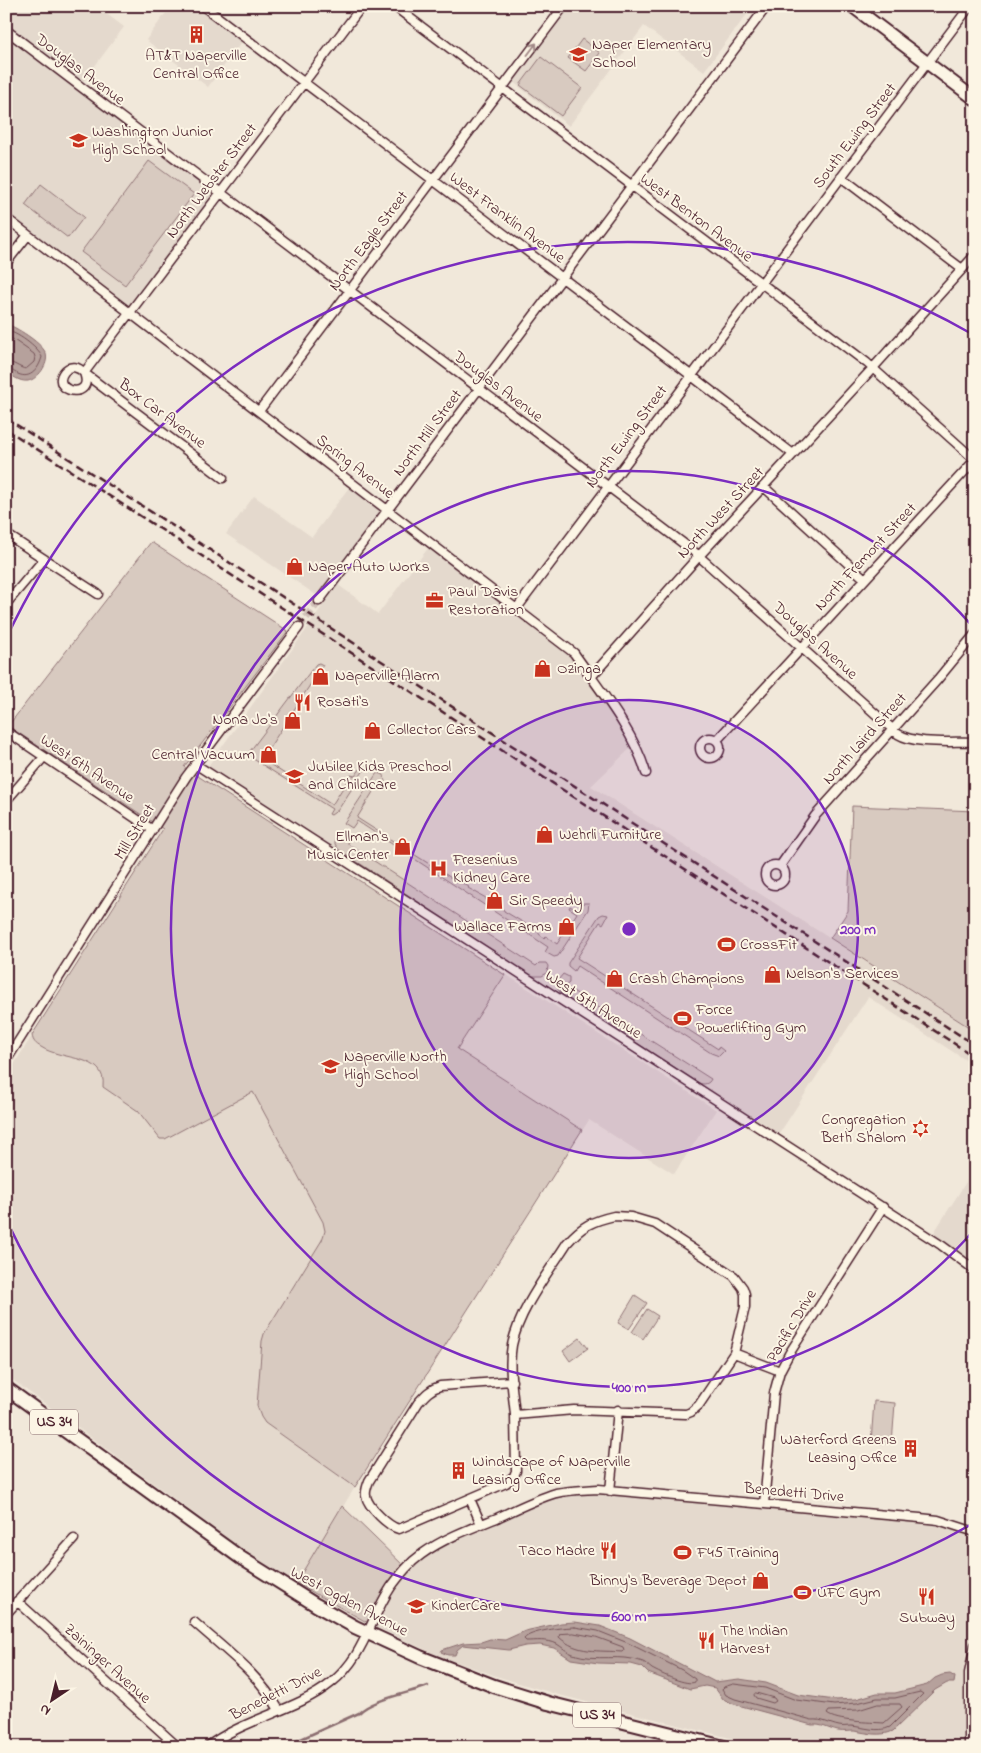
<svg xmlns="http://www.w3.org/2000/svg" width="981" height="1753" font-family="'Indie Flower',sans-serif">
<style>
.built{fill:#e4d9cd}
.green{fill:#d8cac0;stroke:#917476}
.water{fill:#b6a19c;stroke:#8b6d6f}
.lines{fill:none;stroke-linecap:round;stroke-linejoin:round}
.shore{stroke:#755358;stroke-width:1}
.stream{stroke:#8b6d6f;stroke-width:2.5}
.street-tunnel{stroke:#d0c0b7;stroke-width:8;stroke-dasharray:8 4;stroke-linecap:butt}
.street-casing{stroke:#4a1f2b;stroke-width:11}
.secondary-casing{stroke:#4a1f2b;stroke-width:15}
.primary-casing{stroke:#4a1f2b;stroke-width:16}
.street{stroke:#fcf5e5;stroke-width:8}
.secondary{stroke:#fcf5e5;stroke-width:11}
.primary{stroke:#fcf5e5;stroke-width:12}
.rail{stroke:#4a1f2b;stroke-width:2.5;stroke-dasharray:8 4;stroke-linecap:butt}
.oneway{stroke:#a38a88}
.ring{fill:none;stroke:#7b2cbf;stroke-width:2.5}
.labels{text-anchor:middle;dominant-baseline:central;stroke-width:4;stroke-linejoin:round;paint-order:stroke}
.shield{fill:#fcf5e5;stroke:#7f5f63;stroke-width:1}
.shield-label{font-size:15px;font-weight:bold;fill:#4a1f2b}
.poi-label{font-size:16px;fill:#4a1f2b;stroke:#fcf5e5;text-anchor:start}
.street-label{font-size:16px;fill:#4a1f2b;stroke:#fcf5e5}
.centre{fill:#7b2cbf;stroke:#fcf5e5;stroke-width:2.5}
.ring-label{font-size:15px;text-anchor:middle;font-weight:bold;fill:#7b2cbf;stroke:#fcf5e5;stroke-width:4;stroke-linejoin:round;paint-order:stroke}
</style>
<rect width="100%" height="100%" fill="#f1e8da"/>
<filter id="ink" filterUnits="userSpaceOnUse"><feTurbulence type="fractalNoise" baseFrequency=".02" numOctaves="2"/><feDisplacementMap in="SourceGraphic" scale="10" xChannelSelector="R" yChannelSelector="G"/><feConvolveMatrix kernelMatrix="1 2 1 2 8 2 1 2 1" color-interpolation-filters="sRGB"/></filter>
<g filter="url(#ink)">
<path class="built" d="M6,6H96L124,27L79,87L219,195L129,313L6,219Z
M171,6H201L244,39L208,87L146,40Z
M569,6H740L748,13L704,71L644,26L569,126L512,81Z
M353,482L387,507L319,597L226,534L254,496L312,537Z
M151,542L288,631L184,767L716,1110L674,1174L589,1120L393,1425L296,1583L244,1550L6,1375V1077L163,829L8,726Z
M429,547L574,660L633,746L591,786L975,1031V1066L868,997L779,1134L208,766L304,633L337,584L378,614Z
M975,1168V1263L933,1234Z
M574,1491L941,1519L975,1530V1625L967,1651L963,1674V1747H766L559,1695L499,1677L435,1654L372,1625L397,1579L438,1544L549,1496Z"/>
<path class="green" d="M582,39L600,53L586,71L568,58Z
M541,57L582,88L561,116L520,85Z
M149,161L194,194L125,285L81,252Z
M41,184L84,217L68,238L25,205Z
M151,542L288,631L184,767L505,975L457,1049L582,1130L355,1487L265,1423L261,1417L257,1406L262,1341L264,1334L322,1240L325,1231L323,1222L253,1092L165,1139H160L138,1111L103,1087C107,1054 62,1061 41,1047C36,1044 33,1042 32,1035L163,829L8,726Z
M319,663L323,665L262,759L332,805L351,775L355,776L361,768L364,767V770L338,810L331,815L329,814L332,809L247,755L316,664Z
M377,773L384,775L385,782L379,789L376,787L357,818L456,881L457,880L469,887L468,888L486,898V900L504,910V911L539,932V934L544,938L546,936L557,944L577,913L569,908L570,906L578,911L583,903H589L588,910L558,956L554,957L545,952L548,947L357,821L352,828L344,823Z
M852,806L975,811V1031L830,938L848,911Z
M343,831L349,837L348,844L536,966L539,963H546L548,966L547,973L542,976H532L339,850L335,844V836L338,832Z
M603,914L608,915L603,924L600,922L577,958L718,1049L719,1047L724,1051L719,1056L711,1053L577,966L574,971L568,966V963L599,916Z
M563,974L569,977V983L565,986L711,1079C709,1084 704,1085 699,1083L561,994L558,989V980Z
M635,1295L647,1303L629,1329L618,1323Z
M647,1309L658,1316L643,1339L632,1332Z
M580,1338L588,1348L570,1361L563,1351Z
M874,1401L895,1403L892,1444L871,1443Z
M342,1506L406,1568L372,1625L296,1583Z"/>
<path class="water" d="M9,325C19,329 43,344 46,354C49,364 38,379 28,381C19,382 13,376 6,372V326Z
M575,1622L600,1626L630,1638L715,1682L739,1679L766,1683L798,1695L835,1700L856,1699L877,1693H895L927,1685L935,1678L942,1675L950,1674L955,1677L954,1683H947L935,1690L893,1731C880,1737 868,1733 854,1731C849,1731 844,1732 838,1731C828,1729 822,1724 812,1725L734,1704L723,1699L715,1688L705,1686L690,1689L648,1673L642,1667L631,1664L598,1663L571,1659L554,1648L540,1645L525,1646L509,1650L463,1645L457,1650L455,1655H448L441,1652L442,1650L463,1643L481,1642L490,1639L505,1640L525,1631L561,1623Z"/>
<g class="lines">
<path class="shore" d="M6,331C16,331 38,348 42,357C39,368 31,380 18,374C13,372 12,369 6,368
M6,337L11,338L34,354L35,357L34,362L26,369C19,368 14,362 6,362
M575,1627L598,1631L628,1643L682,1670L695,1679V1682C687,1686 661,1674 652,1669C649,1667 646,1663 643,1662C621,1653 596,1662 573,1654C567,1652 562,1647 557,1644C547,1639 536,1641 526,1641L524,1639C529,1631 564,1627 575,1627Z
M574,1633L596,1637L623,1647L624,1650L622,1652C599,1650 577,1654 559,1637L560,1634Z
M734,1684L765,1688L796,1700L834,1705L857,1703L877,1698H895L920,1692L923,1694L890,1727C878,1733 864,1727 851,1726C847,1726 843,1727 839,1726C829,1724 823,1719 812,1720L735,1699L726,1695L722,1689L724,1687Z
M756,1693L774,1698L776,1701L773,1703L756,1698L754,1695Z
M878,1704H900L902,1707L884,1723C870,1722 837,1722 827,1714L829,1711L858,1710Z"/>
<path class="stream" d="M283,1747L359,1713C373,1699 410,1693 428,1686"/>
<path class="street-tunnel" d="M299,627L319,601"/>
<defs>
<path id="street" d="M203,6L680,367L793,454
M394,6L867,363L975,460
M6,30L692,550L898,734C916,745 953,741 975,742
M841,177L962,269
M6,218L574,653C599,689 634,731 646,773
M6,263L28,235
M259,411L564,6
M223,478L84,373C79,367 70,364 64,372C49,392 95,401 84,373L362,6
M764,487L865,579
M6,534L98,594
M319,601L767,6
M6,604L44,559
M517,608L970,6
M591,677L699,556L873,368L975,255
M6,731L153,830
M700 748a10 10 0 1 1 20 0a10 10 0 1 1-20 0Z
M717,740L975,460
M195,764L941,1245L975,1270
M6,801L44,757
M765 875a10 10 0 1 1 20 0a10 10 0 1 1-20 0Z
M780,866L815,816L938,679L975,634
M6,1061L186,777L299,627
M614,1216L631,1217L655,1224L734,1276L743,1288L745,1294V1307L734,1353L699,1405L691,1412L686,1414L574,1410L515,1415C513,1393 508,1367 512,1345C519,1310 548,1273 567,1243C582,1226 592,1221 614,1216Z
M734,1353L780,1371
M512,1381L440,1386C430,1389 425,1395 418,1403L369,1481C367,1486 365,1491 366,1496C368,1507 389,1527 399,1529L506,1483L514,1476L516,1471L515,1415
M610,1491L618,1410
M470,1499L481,1524
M764,1504L774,1393L780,1371L789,1354L883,1207
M17,1601L178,1747
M6,1614L74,1539
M194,1622C225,1650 259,1674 279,1710
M207,1747C243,1719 296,1711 331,1683C365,1656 369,1620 391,1587C400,1575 409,1563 422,1554C444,1538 472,1528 497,1518C516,1509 536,1499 556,1493C570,1490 584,1490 598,1489L920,1518L938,1520L975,1532
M969,1747V1673L975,1645"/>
<path id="secondary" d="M852,6L975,99"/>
<path id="primary" d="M6,1388L241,1558L316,1605L355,1627L420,1657L494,1686L548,1703L724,1747"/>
</defs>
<use href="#street" class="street-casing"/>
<use href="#secondary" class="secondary-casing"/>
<use href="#primary" class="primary-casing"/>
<use href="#street" class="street"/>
<use href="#secondary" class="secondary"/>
<use href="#primary" class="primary"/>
<path class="rail" d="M6,418L975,1045
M6,429L975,1057"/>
</g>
<defs><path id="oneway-shaft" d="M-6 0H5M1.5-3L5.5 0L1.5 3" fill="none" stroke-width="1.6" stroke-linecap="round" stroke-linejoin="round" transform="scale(1.25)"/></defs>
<use class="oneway" href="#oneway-shaft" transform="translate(532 49) rotate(-53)"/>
</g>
<circle cx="629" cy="929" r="229" fill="#7b2cbf" fill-opacity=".12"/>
<g class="ring">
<circle cx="629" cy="929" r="229"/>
<path d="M975 1229A458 458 0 1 1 975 629"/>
<path d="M972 1524A687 687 0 0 1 6 1219M6 639A687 687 0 0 1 972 334"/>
</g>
<defs>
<symbol id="building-bare" viewBox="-9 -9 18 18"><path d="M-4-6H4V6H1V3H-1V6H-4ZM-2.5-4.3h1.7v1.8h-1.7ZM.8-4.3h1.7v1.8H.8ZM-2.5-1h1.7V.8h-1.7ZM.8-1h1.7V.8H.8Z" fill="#c8321e" stroke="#fcf5e5" stroke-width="2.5" paint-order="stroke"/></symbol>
<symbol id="school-bare" viewBox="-9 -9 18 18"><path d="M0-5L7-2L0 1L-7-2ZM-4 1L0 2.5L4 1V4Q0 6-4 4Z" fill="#c8321e" stroke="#fcf5e5" stroke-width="2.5" paint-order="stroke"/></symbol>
<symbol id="shop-bare" viewBox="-9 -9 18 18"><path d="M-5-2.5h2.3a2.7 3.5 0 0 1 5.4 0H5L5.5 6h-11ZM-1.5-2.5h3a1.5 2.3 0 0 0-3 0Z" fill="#c8321e" stroke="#fcf5e5" stroke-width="2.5" paint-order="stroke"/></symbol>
<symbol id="office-bare" viewBox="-9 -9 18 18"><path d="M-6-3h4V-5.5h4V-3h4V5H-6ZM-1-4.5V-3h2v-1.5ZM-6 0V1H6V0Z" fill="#c8321e" stroke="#fcf5e5" stroke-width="2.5" paint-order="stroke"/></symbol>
<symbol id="restaurant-bare" viewBox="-9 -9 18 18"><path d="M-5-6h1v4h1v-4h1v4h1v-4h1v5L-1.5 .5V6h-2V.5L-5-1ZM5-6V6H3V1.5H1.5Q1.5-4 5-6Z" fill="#c8321e" stroke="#fcf5e5" stroke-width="2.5" paint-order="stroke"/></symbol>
<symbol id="hospital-bare" viewBox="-9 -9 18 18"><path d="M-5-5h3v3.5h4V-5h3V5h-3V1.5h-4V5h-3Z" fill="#c8321e" stroke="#fcf5e5" stroke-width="2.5" paint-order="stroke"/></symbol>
<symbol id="stadium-bare" viewBox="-9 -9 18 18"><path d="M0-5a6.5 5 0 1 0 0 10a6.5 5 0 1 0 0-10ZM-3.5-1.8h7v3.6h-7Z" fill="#c8321e" stroke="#fcf5e5" stroke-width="2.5" paint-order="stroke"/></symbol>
<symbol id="synagogue-bare" viewBox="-9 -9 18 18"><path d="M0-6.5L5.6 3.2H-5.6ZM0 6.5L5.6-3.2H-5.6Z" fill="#c8321e" stroke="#fcf5e5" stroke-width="2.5" paint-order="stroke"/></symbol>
</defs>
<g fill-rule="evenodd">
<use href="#building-bare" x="184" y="22" width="25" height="25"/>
<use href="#school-bare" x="566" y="42" width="25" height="25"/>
<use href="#school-bare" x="66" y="128" width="25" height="25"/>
<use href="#shop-bare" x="282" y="554" width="25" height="25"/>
<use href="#office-bare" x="422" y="588" width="25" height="25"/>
<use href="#shop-bare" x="530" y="656" width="25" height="25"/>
<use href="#shop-bare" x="308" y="664" width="25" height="25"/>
<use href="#restaurant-bare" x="290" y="690" width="25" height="25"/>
<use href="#shop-bare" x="280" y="708" width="25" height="25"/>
<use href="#shop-bare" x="360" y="718" width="25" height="25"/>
<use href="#shop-bare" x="256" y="742" width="25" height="25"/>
<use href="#school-bare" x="282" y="764" width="25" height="25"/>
<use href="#shop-bare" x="532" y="822" width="25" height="25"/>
<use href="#shop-bare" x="390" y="834" width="25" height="25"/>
<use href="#hospital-bare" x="426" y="856" width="25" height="25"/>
<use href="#shop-bare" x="482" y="888" width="25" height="25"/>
<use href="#shop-bare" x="554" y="914" width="25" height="25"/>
<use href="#stadium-bare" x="714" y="932" width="25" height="25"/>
<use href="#shop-bare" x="760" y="962" width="25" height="25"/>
<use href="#shop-bare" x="602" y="966" width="25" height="25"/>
<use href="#stadium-bare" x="670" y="1006" width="25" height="25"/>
<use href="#school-bare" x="318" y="1054" width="25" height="25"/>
<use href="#synagogue-bare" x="908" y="1116" width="25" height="25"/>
<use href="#building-bare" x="898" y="1436" width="25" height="25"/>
<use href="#building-bare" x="446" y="1458" width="25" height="25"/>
<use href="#restaurant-bare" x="596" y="1538" width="25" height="25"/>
<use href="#stadium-bare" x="670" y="1540" width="25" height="25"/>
<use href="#shop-bare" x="748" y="1568" width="25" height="25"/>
<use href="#stadium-bare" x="790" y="1580" width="25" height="25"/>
<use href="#restaurant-bare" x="914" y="1584" width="25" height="25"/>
<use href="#school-bare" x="404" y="1594" width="25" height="25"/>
<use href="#restaurant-bare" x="694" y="1628" width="25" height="25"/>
</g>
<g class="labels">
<g class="shield">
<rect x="30" y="1409.5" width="48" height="25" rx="4"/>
<rect x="573" y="1702.5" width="48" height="25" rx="4"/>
</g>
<g class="shield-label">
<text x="54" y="1422">US 34</text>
<text x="597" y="1715">US 34</text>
</g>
<g class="poi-label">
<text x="592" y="45">Naper Elementary<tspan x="592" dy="18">School</tspan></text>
<text x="196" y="56" text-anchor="middle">AT&amp;T Naperville<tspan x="196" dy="18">Central Office</tspan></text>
<text x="92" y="132">Washington Junior<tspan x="92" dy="18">High School</tspan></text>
<text x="308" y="567">Naper Auto Works</text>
<text x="448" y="592">Paul Davis<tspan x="448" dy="18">Restoration</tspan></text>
<text x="557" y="669">Ozinga</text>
<text x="335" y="676">Naperville Alarm</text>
<text x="317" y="702">Rosati's</text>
<text x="278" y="720" text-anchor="end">Nona Jo's</text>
<text x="387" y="730">Collector Cars</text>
<text x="255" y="755" text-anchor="end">Central Vacuum</text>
<text x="308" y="767">Jubilee Kids Preschool<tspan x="308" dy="18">and Childcare</tspan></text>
<text x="559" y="835">Wehrli Furniture</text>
<text x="389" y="837" text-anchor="end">Ellman's<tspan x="389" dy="18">Music Center</tspan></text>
<text x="453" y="860">Fresenius<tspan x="453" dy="18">Kidney Care</tspan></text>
<text x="509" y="901">Sir Speedy</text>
<text x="552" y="927" text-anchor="end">Wallace Farms</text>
<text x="740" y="945">CrossFit</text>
<text x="786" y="974">Nelson's Services</text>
<text x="629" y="979">Crash Champions</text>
<text x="696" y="1010">Force<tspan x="696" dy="18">Powerlifting Gym</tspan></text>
<text x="344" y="1057">Naperville North<tspan x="344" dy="18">High School</tspan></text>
<text x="906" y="1120" text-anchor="end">Congregation<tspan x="906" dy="18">Beth Shalom</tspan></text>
<text x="897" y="1440" text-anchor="end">Waterford Greens<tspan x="897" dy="18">Leasing Office</tspan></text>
<text x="472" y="1462">Windscape of Naperville<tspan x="472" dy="18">Leasing Office</tspan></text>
<text x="595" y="1551" text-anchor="end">Taco Madre</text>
<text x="697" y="1553">F45 Training</text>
<text x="747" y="1581" text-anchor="end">Binny's Beverage Depot</text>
<text x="817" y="1593">UFC Gym</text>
<text x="431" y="1606">KinderCare</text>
<text x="927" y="1618" text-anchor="middle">Subway</text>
<text x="720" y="1631">The Indian<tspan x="720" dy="18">Harvest</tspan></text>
</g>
<g class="street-label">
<text transform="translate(80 70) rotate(37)">Douglas Avenue</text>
<text transform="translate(855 136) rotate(-53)">South Ewing Street</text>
<text transform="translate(212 181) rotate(-53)">North Webster Street</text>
<text transform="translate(507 218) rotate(37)">West Franklin Avenue</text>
<text transform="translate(696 218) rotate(37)">West Benton Avenue</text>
<text transform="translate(369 241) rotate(-53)">North Eagle Street</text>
<text transform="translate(498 387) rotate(37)">Douglas Avenue</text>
<text transform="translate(162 414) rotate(37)">Box Car Avenue</text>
<text transform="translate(428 433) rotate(-53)">North Mill Street</text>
<text transform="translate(627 437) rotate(-53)">North Ewing Street</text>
<text transform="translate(355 467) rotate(38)">Spring Avenue</text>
<text transform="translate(721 513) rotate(-47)">North West Street</text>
<text transform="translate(866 557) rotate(-47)">North Fremont Street</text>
<text transform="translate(815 641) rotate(42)">Douglas Avenue</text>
<text transform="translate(865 739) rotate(-48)">North Laird Street</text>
<text transform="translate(87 769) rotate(34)">West 6th Avenue</text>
<text transform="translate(135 832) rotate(-58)">Mill Street</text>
<text transform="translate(593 1005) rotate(33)">West 5th Avenue</text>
<text transform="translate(792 1326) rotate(-59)">Pacific Drive</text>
<text transform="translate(794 1493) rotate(5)">Benedetti Drive</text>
<text transform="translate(349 1602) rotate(28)">West Ogden Avenue</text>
<text transform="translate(107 1664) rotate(42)">Zaininger Avenue</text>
<text transform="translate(276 1694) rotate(-27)">Benedetti Drive</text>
</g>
</g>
<circle cx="629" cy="929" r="8" class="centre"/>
<g class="ring-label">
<text x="858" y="934">200 m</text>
<text x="629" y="1392">400 m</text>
<text x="629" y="1621">600 m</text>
</g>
<rect width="981" height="1753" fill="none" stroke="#fcf5e5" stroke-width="25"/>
<rect x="12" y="12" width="956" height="1728" fill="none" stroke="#4a1f2b" stroke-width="2" filter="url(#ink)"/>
<g transform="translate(52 1700) rotate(215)" stroke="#fcf5e5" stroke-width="4" paint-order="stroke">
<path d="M0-4L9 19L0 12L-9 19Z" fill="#4a1f2b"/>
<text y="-8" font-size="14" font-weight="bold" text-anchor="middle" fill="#4a1f2b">N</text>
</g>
</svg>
